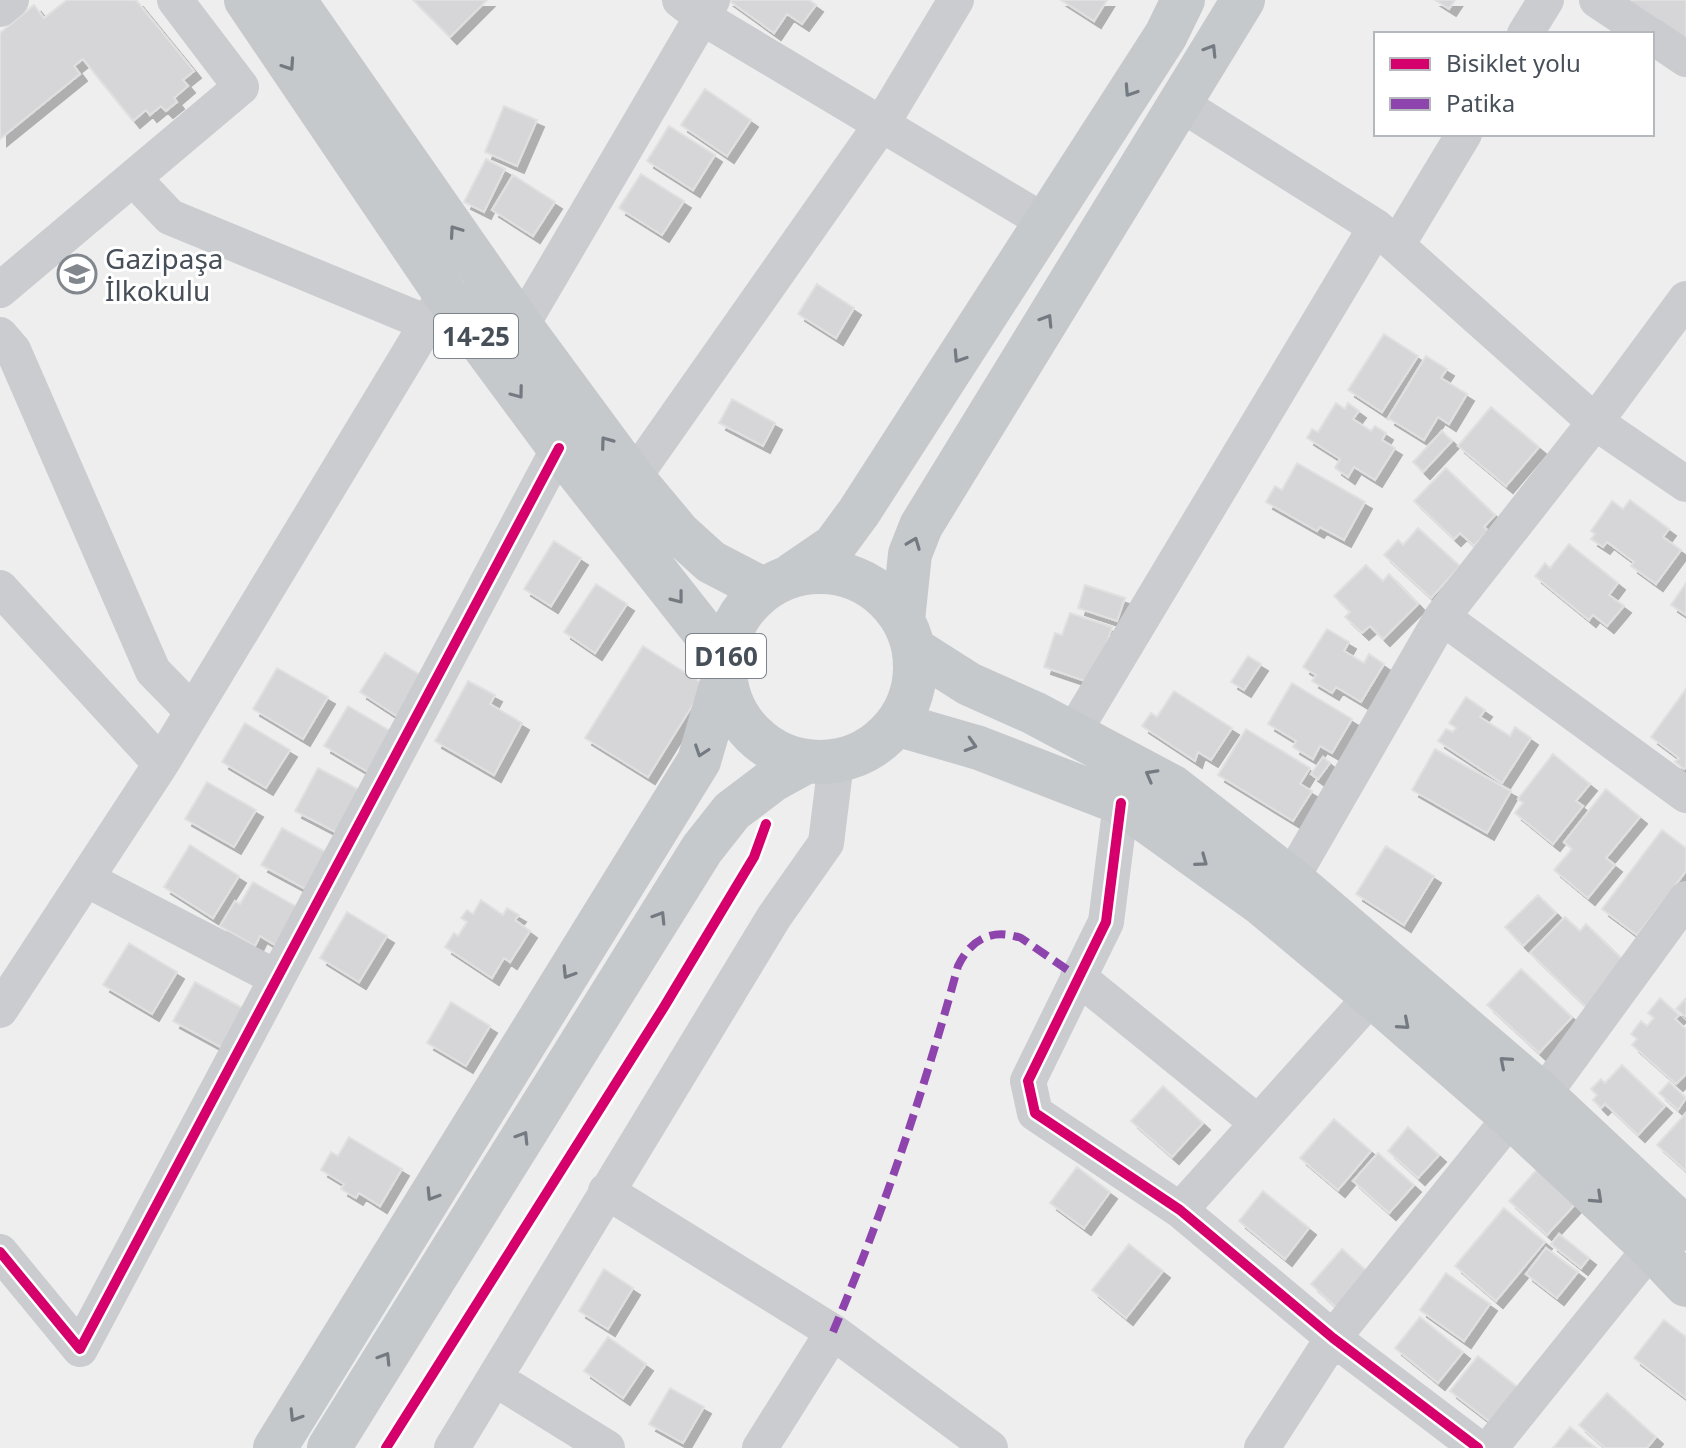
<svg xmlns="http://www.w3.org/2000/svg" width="1686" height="1448" font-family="'Noto Sans',sans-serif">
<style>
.building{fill:#d6d6d8;stroke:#e0e0e1;stroke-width:2;filter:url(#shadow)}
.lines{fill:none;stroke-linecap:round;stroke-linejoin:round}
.minor{stroke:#cacccf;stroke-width:36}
.major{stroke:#c6c9cc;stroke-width:44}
.quiet{stroke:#8e44ad;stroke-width:8;stroke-dasharray:16 8;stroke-linecap:butt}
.cycleway-casing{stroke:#fff;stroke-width:15}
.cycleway{stroke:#d6006c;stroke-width:10}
.oneway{stroke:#737a81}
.labels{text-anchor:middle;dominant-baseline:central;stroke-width:6;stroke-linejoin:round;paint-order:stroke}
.shield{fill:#fff;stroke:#7e848b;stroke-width:2}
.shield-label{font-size:26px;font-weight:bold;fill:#474f59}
.poi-label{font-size:28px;fill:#474f59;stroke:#fff;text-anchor:start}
</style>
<defs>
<filter id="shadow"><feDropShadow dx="7" dy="7" stdDeviation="0" flood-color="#0004"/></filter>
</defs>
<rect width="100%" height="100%" fill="#efeeee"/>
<path class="building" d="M67,0H136L194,71L183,80L188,86L174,98L177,102L166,111L161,106L150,115L146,110L133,121L83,59L74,66L80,74L0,139V33L34,5L44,18Z
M413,0H487L450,37Z
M728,0H809L816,5L802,24L787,14L774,33Z
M1061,0H1107L1094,21Z
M1435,0H1455L1449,9Z
M1628,0H1686V46Z
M705,89L751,120L727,156L681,125Z
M504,106L537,120L517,166L485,152Z
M669,126L715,155L693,190L647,161Z
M486,159L505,169L484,212L464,202Z
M641,174L684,201L662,235L619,208Z
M513,175L555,202L533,236L492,210Z
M817,284L854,308L836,338L798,314Z
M1384,334L1418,356L1382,412L1348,390Z
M1426,356L1447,369L1441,378L1467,394L1449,424L1438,417L1424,440L1388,418Z
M732,399L775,423L763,446L719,423Z
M1336,403L1345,409L1348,403L1359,411L1353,419L1371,431L1375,426L1386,433L1382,440L1395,448L1375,480L1354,467L1348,477L1335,468L1340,459L1307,438L1312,429L1318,432Z
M1491,407L1539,447L1506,486L1458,446Z
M1442,431L1452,441L1423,472L1413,462Z
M1297,463L1365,502L1344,540L1320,527L1317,531L1266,502L1275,486L1282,490Z
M1446,468L1495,515L1484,527L1488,531L1474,546L1460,533L1454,539L1414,501Z
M1630,500L1669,529L1663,537L1681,550L1656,584L1631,566L1634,562L1607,542L1603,547L1591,539L1595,534L1591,531L1612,501L1623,509Z
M1418,528L1460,566L1431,598L1384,555L1398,540L1403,545Z
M554,541L581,558L551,606L524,589Z
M1569,544L1618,583L1609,595L1624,606L1607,626L1593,615L1589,620L1535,576L1545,563L1550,568Z
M1366,565L1383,581L1389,574L1418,604L1383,639L1370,626L1362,633L1345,617L1350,612L1334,596Z
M1686,583V615L1671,605Z
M596,584L627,604L595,653L564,632Z
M1085,585L1125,598L1117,621L1078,608Z
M1070,613L1112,627L1094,684L1044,667L1055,633L1062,635Z
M1327,629L1349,642L1344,651L1364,663L1369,654L1384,664L1361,702L1336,687L1332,693L1312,681L1316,675L1303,667Z
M643,646L705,685L648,777L585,738Z
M385,653L425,678L400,718L360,692Z
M1248,656L1261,664L1244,690L1231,682Z
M277,668L328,697L303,739L253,709Z
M468,681L495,695L490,704L522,723L494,775L435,741Z
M1292,683L1352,719L1332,753L1320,746L1313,759L1293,747L1296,741L1268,724Z
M1686,689V767L1684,769L1675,762L1679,758L1651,737Z
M1174,691L1232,728L1211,760L1198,752L1195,761L1142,726L1151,713L1157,717Z
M1466,697L1485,710L1480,717L1510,736L1515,727L1531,738L1502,783L1438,741L1446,729L1453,732L1456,728L1449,723Z
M348,706L392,732L368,772L324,746Z
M245,723L290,750L266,788L222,762Z
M1246,729L1310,768L1300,784L1312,791L1293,821L1218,775Z
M1435,749L1511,791L1487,833L1412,790Z
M1553,754L1590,784L1576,801L1583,806L1553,844L1515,813L1523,803L1518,799Z
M1323,757L1330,763L1318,779L1311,774Z
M318,768L365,793L343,836L295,811Z
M207,782L256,810L234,847L185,819Z
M1606,789L1640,817L1606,858L1615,865L1588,898L1554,870L1572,849L1564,842Z
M282,828L331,855L311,892L261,865Z
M1662,830L1686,848V871L1637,935L1602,909Z
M190,845L239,876L213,918L164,887Z
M1386,846L1434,876L1404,925L1356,894Z
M253,882L297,907L275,945L260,936L255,946L220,926L235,901L240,904Z
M1538,895L1556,913L1523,946L1505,927Z
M481,900L503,915L507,908L519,915L515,920L530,931L510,962L504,958L492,978L445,947L454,933L458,936L467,922L461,918L467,910L473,914Z
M347,912L387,936L359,982L320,958Z
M1565,917L1580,931L1586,924L1622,959L1589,1010L1530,953Z
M129,943L177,972L152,1014L103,985Z
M1521,969L1572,1017L1539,1053L1487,1005Z
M195,982L246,1010L224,1049L173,1021Z
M1660,998L1679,1015L1675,1019L1686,1029V1074L1676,1084L1632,1045L1637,1039L1631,1034L1641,1021L1647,1026L1654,1018L1648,1013Z
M1686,998V1017L1676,1009Z
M451,1002L490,1026L466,1066L427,1043Z
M1622,1065L1665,1106L1638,1135L1605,1104L1601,1108L1593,1100L1597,1095L1591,1089L1601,1079L1605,1083Z
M1669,1082L1686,1098L1678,1110L1659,1093Z
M1163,1086L1203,1123L1172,1157L1131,1121Z
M1686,1113V1171L1657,1145Z
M1334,1119L1371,1151L1338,1190L1300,1158Z
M1408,1127L1439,1155L1418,1178L1388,1151Z
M349,1137L402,1169L380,1206L359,1193L356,1198L341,1189L344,1184L321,1170L331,1152L338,1156Z
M1378,1153L1414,1185L1389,1213L1353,1181Z
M1077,1167L1110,1192L1084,1228L1050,1203Z
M1539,1167L1578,1201L1547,1235L1509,1201Z
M1263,1191L1309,1228L1285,1259L1239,1221Z
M1504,1208L1545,1242L1496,1301L1455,1266Z
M1559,1234L1589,1258L1581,1268L1551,1244Z
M1129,1244L1163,1271L1126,1318L1092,1290Z
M1546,1248L1578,1272L1557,1298L1526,1274Z
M1342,1249L1370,1274L1338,1309L1311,1284Z
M604,1269L633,1288L608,1329L579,1311Z
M1446,1273L1490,1304L1464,1341L1420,1310Z
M1420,1317L1463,1352L1438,1383L1395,1348Z
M1664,1320L1686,1337V1398L1634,1358Z
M608,1337L646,1364L623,1398L584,1371Z
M1478,1356L1520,1389L1493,1424L1450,1391Z
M670,1388L704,1407L683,1443L649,1424Z
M1607,1393L1656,1437L1647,1448H1605L1579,1425Z
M1570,1427L1596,1448H1553Z"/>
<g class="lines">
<path class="minor" d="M680,0L702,17L1045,222
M1597,0L1648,34
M0,9L11,0
M1525,34L1546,0
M1652,36L1686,59
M1181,104L1376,227L1595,422L1686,484
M133,178L170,217L427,323
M1397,245L1464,134
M0,290L241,87L175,0
M521,326L712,0
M0,335L13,350L153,671L192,711
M633,478L881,125L956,0
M0,588L161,764
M1442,617L1686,795
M1073,733L1376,227
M1121,803L1106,922L1028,1081L1035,1113L1180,1210L1333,1338L1478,1448
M86,879L277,978
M1291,879L1442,617L1595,422L1686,299
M1078,977L1258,1123
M0,1010L161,764L445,294
M1543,1095L1686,899
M606,1191L833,1332L760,1448
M1180,1210L1372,996
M0,1252L80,1349L559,448
M833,1332L990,1448
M496,1379L607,1448
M452,1448L774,917L826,843L836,762
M1262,1448L1333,1338L1511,1117
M1490,1448L1651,1248"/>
<path class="major" d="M246,0L445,294L559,448L725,659
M294,0L521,326L633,478L679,533L711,562L763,589
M725 667a95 95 0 1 1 190 0a95 95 0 1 1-190 0Z
M793,574L834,546L859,512L1166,35L1183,0
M903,620L910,554L921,526L1243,0
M914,649L969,684L1034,713L1173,787L1291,879L1543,1095L1686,1229
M896,724L979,748L1121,803L1263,905L1372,996L1511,1117L1651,1248L1686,1285
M275,1448L699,761L724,676
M329,1448L702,849L732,811L773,780L806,762"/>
<path class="quiet" d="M833,1332C883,1213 924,1091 958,966C971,939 992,928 1021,938L1078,977"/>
<defs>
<path id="cycleway" d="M1121,803L1106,922L1028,1081L1035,1113L1180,1210L1333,1338L1478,1448
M0,1252L80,1349L559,448
M386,1448L664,1007L754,857L766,824"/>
</defs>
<use href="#cycleway" class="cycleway-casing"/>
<use href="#cycleway" class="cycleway"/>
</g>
<defs><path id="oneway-chevron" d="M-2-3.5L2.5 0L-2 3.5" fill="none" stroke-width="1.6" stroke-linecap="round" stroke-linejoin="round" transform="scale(2)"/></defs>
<g class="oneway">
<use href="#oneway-chevron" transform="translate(1211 50) rotate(-58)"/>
<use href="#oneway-chevron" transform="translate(289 65) rotate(56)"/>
<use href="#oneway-chevron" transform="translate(1130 91) rotate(123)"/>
<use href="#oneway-chevron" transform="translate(455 231) rotate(-125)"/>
<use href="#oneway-chevron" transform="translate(1047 320) rotate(-58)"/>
<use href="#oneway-chevron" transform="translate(959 357) rotate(123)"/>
<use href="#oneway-chevron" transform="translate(518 393) rotate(53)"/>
<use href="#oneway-chevron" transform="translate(606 442) rotate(-126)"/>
<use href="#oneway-chevron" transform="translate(914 543) rotate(-69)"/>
<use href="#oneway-chevron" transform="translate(678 598) rotate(52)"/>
<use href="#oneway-chevron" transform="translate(971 745) rotate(17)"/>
<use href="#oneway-chevron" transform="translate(701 751) rotate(109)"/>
<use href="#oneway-chevron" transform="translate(1151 775) rotate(-151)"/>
<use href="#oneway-chevron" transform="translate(1202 861) rotate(36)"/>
<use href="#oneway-chevron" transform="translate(660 917) rotate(-58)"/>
<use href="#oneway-chevron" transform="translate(568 973) rotate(122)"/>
<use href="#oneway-chevron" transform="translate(1404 1024) rotate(41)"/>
<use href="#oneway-chevron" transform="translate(1505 1062) rotate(-139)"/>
<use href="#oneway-chevron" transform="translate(523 1137) rotate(-58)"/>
<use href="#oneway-chevron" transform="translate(432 1195) rotate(122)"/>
<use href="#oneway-chevron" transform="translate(1597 1198) rotate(43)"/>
<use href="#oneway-chevron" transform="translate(385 1358) rotate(-58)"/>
<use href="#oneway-chevron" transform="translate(295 1416) rotate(122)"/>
</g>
<defs>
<symbol id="school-ring" viewBox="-11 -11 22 22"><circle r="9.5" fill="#fff" stroke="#82878d" stroke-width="1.5"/><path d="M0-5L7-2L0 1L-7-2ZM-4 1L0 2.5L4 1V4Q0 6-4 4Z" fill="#82878d"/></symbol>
</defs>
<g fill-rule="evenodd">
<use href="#school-ring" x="55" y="252" width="44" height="44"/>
</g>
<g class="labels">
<g class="shield">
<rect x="434" y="314" width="84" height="44" rx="6"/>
<rect x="686" y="634" width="80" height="44" rx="6"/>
</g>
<g class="shield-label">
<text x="476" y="336">14-25</text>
<text x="726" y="656">D160</text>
</g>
<g class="poi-label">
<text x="105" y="258">Gazipaşa<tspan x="105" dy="32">İlkokulu</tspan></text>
</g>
</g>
<rect x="1374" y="32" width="280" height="104" fill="#ffffff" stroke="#b5b9bd" stroke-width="2"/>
<rect x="1390" y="58" width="40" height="12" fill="#d6006c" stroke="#b5b9bd" stroke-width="2"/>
<text x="1446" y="72" font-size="24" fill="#474f59">Bisiklet yolu</text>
<rect x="1390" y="98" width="40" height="12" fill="#8e44ad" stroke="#b5b9bd" stroke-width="2"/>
<text x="1446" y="112" font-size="24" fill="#474f59">Patika</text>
</svg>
